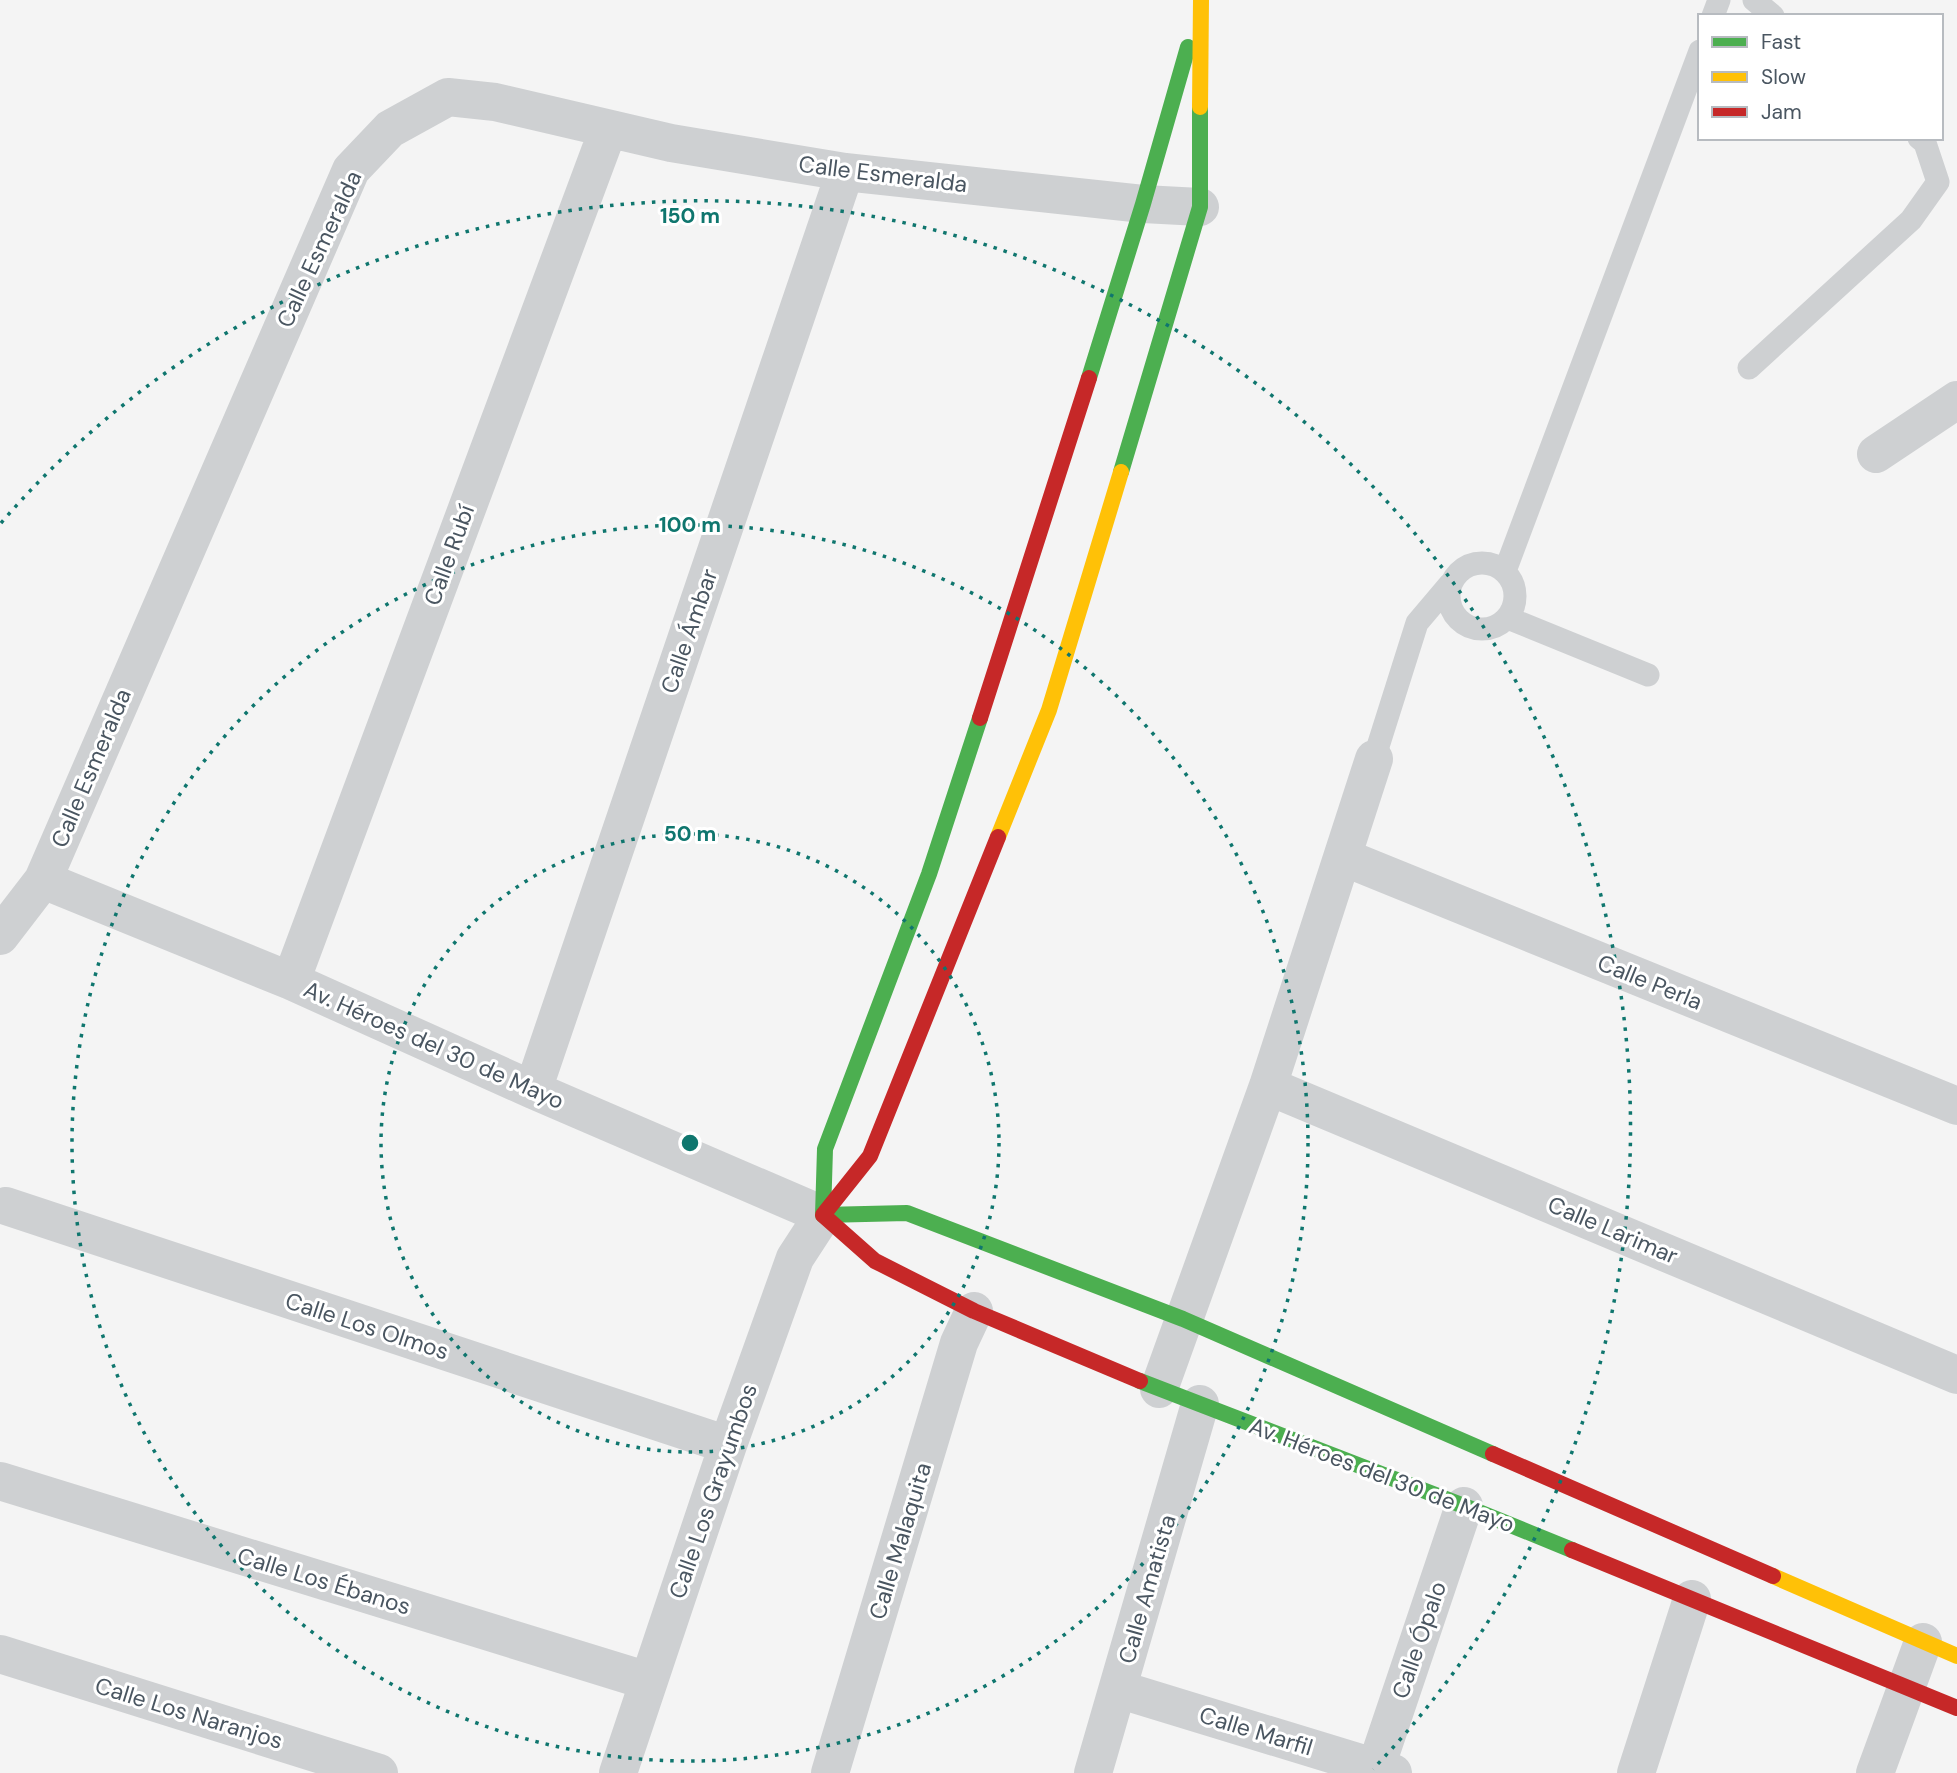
<svg xmlns="http://www.w3.org/2000/svg" width="1957" height="1773" font-family="'DM Sans',sans-serif">
<style>
.lines{fill:none;stroke-linecap:round;stroke-linejoin:round}
.lane{stroke:#ced0d2;stroke-width:23}
.street{stroke:#ced0d2;stroke-width:38}
.fast{stroke:#4caf50;stroke-width:16}
.slow{stroke:#ffc107;stroke-width:16}
.jam{stroke:#c62828;stroke-width:16}
.ring{fill:none;stroke:#0f766e;stroke-width:3.5;stroke-dasharray:3.5 7}
.labels{text-anchor:middle;dominant-baseline:central;stroke-width:6;stroke-linejoin:round;paint-order:stroke}
.street-label{font-size:23px;fill:#4a5661;stroke:#fff}
.centre{fill:#0f766e;stroke:#fff;stroke-width:3.5}
.ring-label{font-size:21px;text-anchor:middle;font-weight:bold;fill:#0f766e;stroke:#fff;stroke-width:6;stroke-linejoin:round;paint-order:stroke}
</style>
<rect width="100%" height="100%" fill="#f4f4f4"/>
<g class="lines">
<path class="lane" d="M1754,0L1773,16
M1713,16L1719,0
M1749,368L1911,220L1938,182L1925,143L1919,138
M1449 596a33 33 0 1 1 66 0a33 33 0 1 1-66 0Z
M1505,571L1700,51
M1508,618L1648,675
M1374,759L1417,623L1450,584"/>
<path class="street" d="M1876,454L1957,400
M1343,857L1957,1106
M43,880L291,981L533,1090L823,1215L795,1258L728,1445L618,1773
M0,936L43,880L351,170L390,129L448,97L495,102L671,143L845,172L1143,204L1200,207
M291,981L608,130
M1268,1086L1957,1375
M533,1090L845,172
M6,1206L728,1445
M1159,1389L1268,1086L1374,759
M0,1481L648,1681
M0,1654L379,1773
M1118,1689L1393,1773
M830,1773L959,1343L974,1311
M1093,1773L1200,1404
M1374,1773L1464,1506
M1636,1773L1692,1599
M1875,1773L1923,1642"/>
<path class="fast" d="M1089,378L1143,204L1188,47
M1121,472L1200,207V107
M823,1215L825,1149L929,874L980,718
M823,1215L907,1213L1183,1319L1493,1454
M1140,1381L1464,1506L1572,1550"/>
<path class="slow" d="M1200,107L1201,0
M998,837L1049,710L1121,472
M1773,1576L1957,1656"/>
<path class="jam" d="M980,718L1089,378
M823,1215L870,1156L998,837
M823,1215L875,1261L974,1311L1140,1381
M1493,1454L1773,1576
M1572,1550L1957,1708"/>
</g>
<g class="ring">
<circle cx="690" cy="1143" r="309"/>
<circle cx="690" cy="1143" r="618"/>
<path d="M1 523A927 927 0 1 1 1373 1769"/>
</g>
<g class="labels">
<g class="street-label">
<text transform="translate(883 174) rotate(7)">Calle Esmeralda</text>
<text transform="translate(319 249) rotate(-65)">Calle Esmeralda</text>
<text transform="translate(449 555) rotate(-70)">Calle Rubí</text>
<text transform="translate(689 631) rotate(-71)">Calle Ámbar</text>
<text transform="translate(91 768) rotate(-67)">Calle Esmeralda</text>
<text transform="translate(1650 982) rotate(22)">Calle Perla</text>
<text transform="translate(434 1045) rotate(24)">Av. Héroes del 30 de Mayo</text>
<text transform="translate(1613 1230) rotate(23)">Calle Larimar</text>
<text transform="translate(367 1326) rotate(18)">Calle Los Olmos</text>
<text transform="translate(1382 1475) rotate(21)">Av. Héroes del 30 de Mayo</text>
<text transform="translate(713 1491) rotate(-71)">Calle Los Grayumbos</text>
<text transform="translate(900 1541) rotate(-73)">Calle Malaquita</text>
<text transform="translate(324 1581) rotate(17)">Calle Los Ébanos</text>
<text transform="translate(1147 1589) rotate(-74)">Calle Amatista</text>
<text transform="translate(1419 1640) rotate(-71)">Calle Ópalo</text>
<text transform="translate(189 1713) rotate(17)">Calle Los Naranjos</text>
<text transform="translate(1256 1731) rotate(17)">Calle Marfil</text>
</g>
</g>
<circle cx="690" cy="1143" r="10" class="centre"/>
<g class="ring-label">
<text x="690" y="223">150 m</text>
<text x="690" y="532">100 m</text>
<text x="690" y="841">50 m</text>
</g>
<rect x="1698" y="14" width="245" height="126" fill="#ffffff" stroke="#b7bbc0" stroke-width="2"/>
<rect x="1712" y="37" width="35" height="10" fill="#4caf50" stroke="#b7bbc0" stroke-width="2"/>
<text x="1761" y="49" font-size="21" fill="#4a5661">Fast</text>
<rect x="1712" y="72" width="35" height="10" fill="#ffc107" stroke="#b7bbc0" stroke-width="2"/>
<text x="1761" y="84" font-size="21" fill="#4a5661">Slow</text>
<rect x="1712" y="107" width="35" height="10" fill="#c62828" stroke="#b7bbc0" stroke-width="2"/>
<text x="1761" y="119" font-size="21" fill="#4a5661">Jam</text>
</svg>
